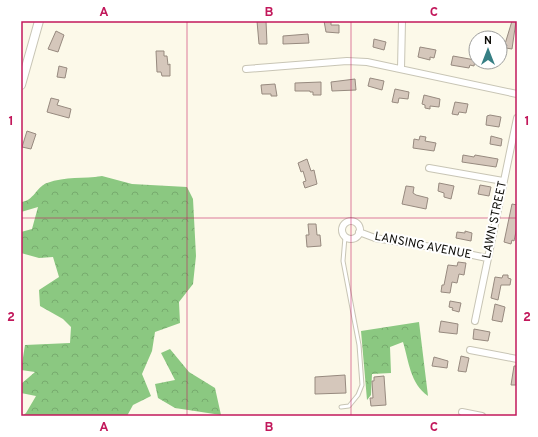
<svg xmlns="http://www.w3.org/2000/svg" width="538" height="437" font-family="Overpass,sans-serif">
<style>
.forest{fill:url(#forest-crowns)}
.building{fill:#d5c7bb;stroke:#978a7f}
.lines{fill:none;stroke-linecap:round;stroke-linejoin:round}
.lane-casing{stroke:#c8c5b5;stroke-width:5}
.street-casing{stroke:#c8c5b5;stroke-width:8}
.secondary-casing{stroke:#c8c5b5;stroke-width:10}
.lane{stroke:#fff;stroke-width:3}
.street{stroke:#fff;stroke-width:6}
.secondary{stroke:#fff;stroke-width:8}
.grid{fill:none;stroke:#c2185b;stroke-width:1;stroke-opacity:0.55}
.labels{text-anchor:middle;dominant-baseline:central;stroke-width:4;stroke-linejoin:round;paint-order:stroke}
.street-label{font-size:12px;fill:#0d0c07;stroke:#fff}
.neatline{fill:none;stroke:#c2185b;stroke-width:1.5}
.grid-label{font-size:13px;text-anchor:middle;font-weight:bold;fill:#c2185b}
</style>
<defs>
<pattern id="forest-crowns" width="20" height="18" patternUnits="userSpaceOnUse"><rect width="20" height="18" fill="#8bc881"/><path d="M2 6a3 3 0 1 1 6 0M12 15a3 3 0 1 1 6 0" fill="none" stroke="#77ab6e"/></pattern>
</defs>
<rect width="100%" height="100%" fill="#fcf9e9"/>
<path class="forest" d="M102,176L132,184L187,187L193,199L196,256L193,284L179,302L180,323L155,332L152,351L142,374L151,396L133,405L127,416H22L26,413L36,396L21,393V384L35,372L21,370L25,345L70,343L71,327L63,319L40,306L39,290L59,277L53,257L39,258L21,253V232L32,229L38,207L21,212V202C34,201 36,187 47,183C66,176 83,179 102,176Z
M419,322L428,396C410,383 409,362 403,342L390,347L391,373L372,374L371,395L367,400L361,331Z
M170,349L189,372L215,388L221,415L175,408L158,398L155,384L175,380L161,353Z"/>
<path class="building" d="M257,21H266L267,44H259Z
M324,21H331V25H339V33L326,32Z
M512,21H516L512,49L506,48L507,45L505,44Z
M56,31L64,35L58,52L48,49Z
M308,34L309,43L283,44V36Z
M374,39L386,42L384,50L373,47Z
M420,47L436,50L434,58L430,57V60L418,57Z
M156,51H164V56H167L168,65L170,64V76H162L161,72H157Z
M453,56L475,60L474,66L470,65L469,68L451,65Z
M59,66L67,68L65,78L57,77Z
M370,78L384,81L382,90L368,86Z
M355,79L356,90L332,91L331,82Z
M321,82V95H313V92H310V91H295V83Z
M275,84L277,96H271V94H262L261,85Z
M395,89L409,92L408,99L399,98L398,103L392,102Z
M424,95L440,99L439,107L430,106V109L425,108V105L422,104Z
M51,98L59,100L57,105L71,109L69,118L47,112Z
M455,102L468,104L466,113L459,112L458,115L452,114Z
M490,115L501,117L499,127L486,125L487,116Z
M27,131L36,134L31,149L22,147Z
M420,136L426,137L425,141L436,143L434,151L413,148L414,139L419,140Z
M491,136L502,139L501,146L490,144Z
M463,155L474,157L475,155L498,159L496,167L462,162Z
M307,159L311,171L314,170L317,184L305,188L303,182L306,181L303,171L301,172L298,163Z
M439,183L454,186L451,199L444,197V193L438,191Z
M480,185L491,187L489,196L478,194Z
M406,186L414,187L413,193L416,195L428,198L426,209L402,204Z
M512,204L517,205V227L514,241L512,240L511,244L504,242Z
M308,224H316L317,235H320L321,246L307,247L306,235H309Z
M465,231L472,233L471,241L456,238L457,232L465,233Z
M458,262L466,263L464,275L459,274L457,283L452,282L450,293L441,292L442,285H444L448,265L457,266Z
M503,275H508V278L511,279L510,285H501L498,300L491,298L495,277L502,278Z
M450,301L461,303L459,312L452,310L453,308L449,307Z
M495,304L505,307L502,322L492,320Z
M441,321L458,324L457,334L439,332Z
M474,329L490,332L488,341L473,339Z
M461,356L469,358L466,372L458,371Z
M434,357L448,361L447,368L432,366Z
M514,366H517L516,385H511Z
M345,375L346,393L315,394V377Z
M384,376L386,405L371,406L370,398H373L372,381H374V377Z"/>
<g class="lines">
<defs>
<path id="lane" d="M341,407L349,406L358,395L362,385L359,345L343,261L345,237"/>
<path id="street" d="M246,69L347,61L367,62L517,94
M401,69L402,21
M429,168L503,181
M342 230a9 9 0 1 1 18 0a9 9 0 1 1-18 0Z
M359,232L375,238L444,249L487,258
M475,321L517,118
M470,350L517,359
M462,412L482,416"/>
<path id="secondary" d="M21,85L39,21"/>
</defs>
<use href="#lane" class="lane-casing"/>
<use href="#street" class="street-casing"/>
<use href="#secondary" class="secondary-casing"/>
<use href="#lane" class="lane"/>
<use href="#street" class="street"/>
<use href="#secondary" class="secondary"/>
</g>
<path class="grid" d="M187,21V416M351,21V416M21,218H517"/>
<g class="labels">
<g class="street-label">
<text transform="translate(495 220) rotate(-78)">LAWN STREET</text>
<text transform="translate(423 246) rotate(11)">LANSING AVENUE</text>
</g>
</g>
<rect width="538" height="437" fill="none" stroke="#ffffff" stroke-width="44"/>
<g transform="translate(488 50)"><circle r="19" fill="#ffffff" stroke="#9e9e9c"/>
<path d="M0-3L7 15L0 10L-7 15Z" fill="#367f84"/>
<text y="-6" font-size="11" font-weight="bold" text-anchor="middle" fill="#0d0c07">N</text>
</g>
<rect x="22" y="22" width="494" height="393" class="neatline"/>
<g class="grid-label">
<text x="104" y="16">A</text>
<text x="269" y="16">B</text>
<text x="434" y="16">C</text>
<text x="11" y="125">1</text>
<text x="527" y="125">1</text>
<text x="11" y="321">2</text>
<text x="527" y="321">2</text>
<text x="104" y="431">A</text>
<text x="269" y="431">B</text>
<text x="434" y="431">C</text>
</g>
</svg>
